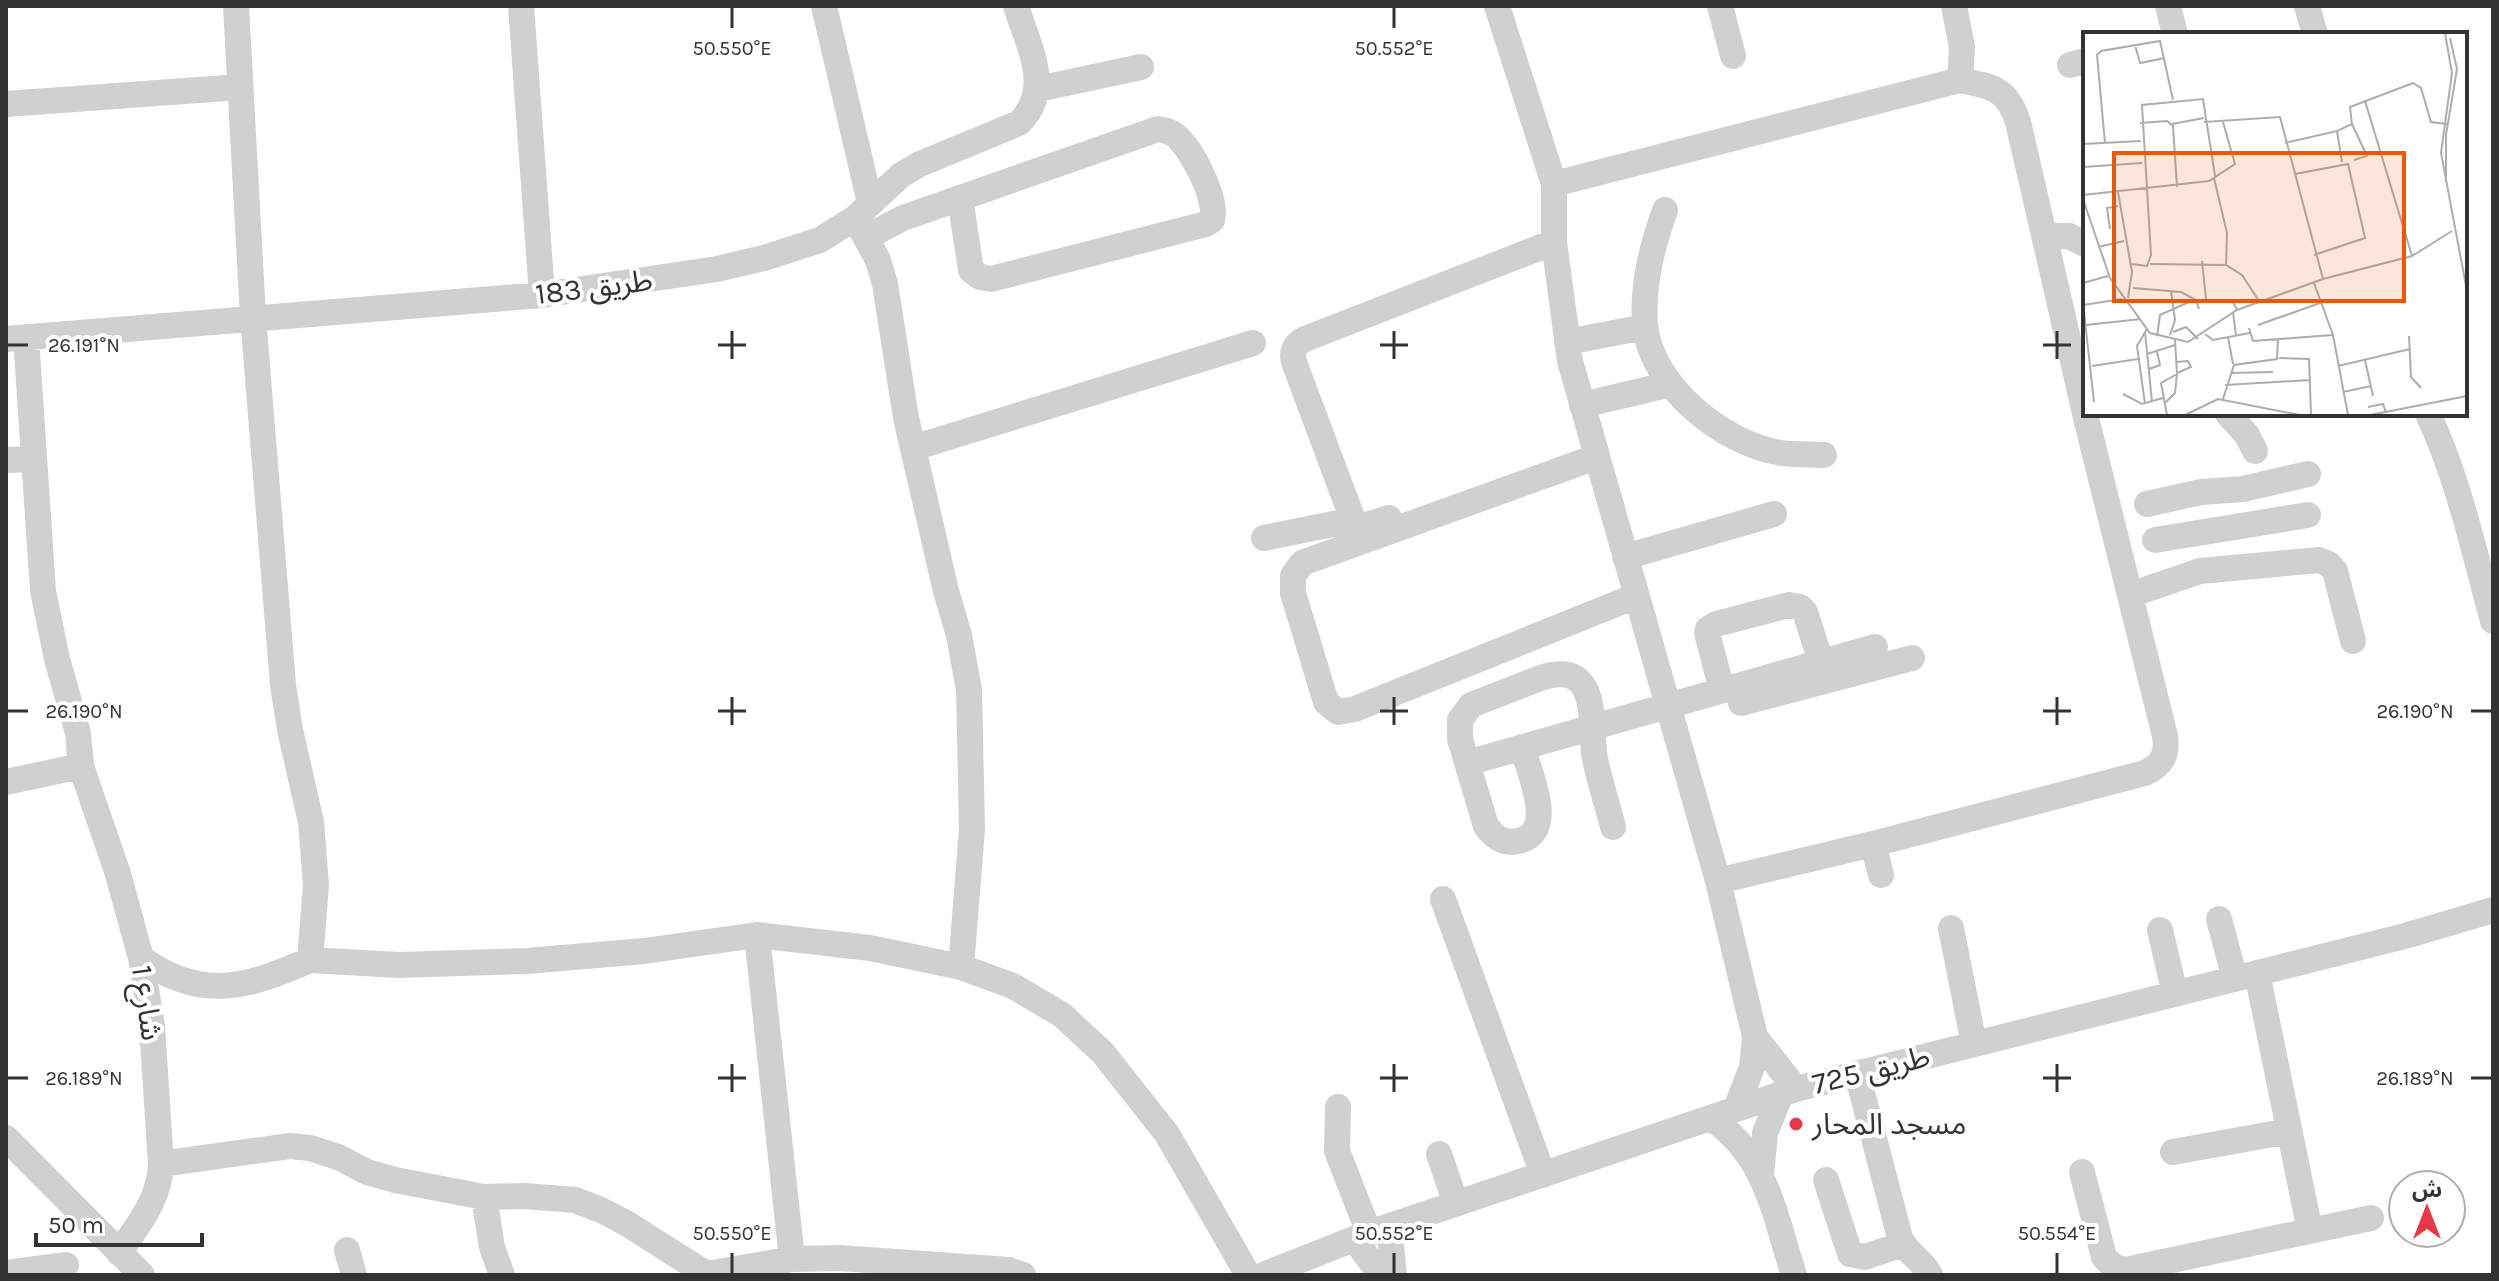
<svg xmlns="http://www.w3.org/2000/svg" width="2499" height="1281" font-family="Karla,'Noto Sans Arabic',sans-serif">
<style>
.lines{fill:none;stroke-linecap:round;stroke-linejoin:round}
.minor{stroke:#d0d0d0;stroke-width:26}
.ticks{fill:none;stroke:#333;stroke-width:3}
.poi-dot{fill:#e63946;stroke:#fff;stroke-width:3}
.labels{text-anchor:middle;dominant-baseline:central;stroke-width:8;stroke-linejoin:round;paint-order:stroke}
.street-label{font-size:30px;fill:#333;stroke:#fff}
.poi-label{font-size:30px;fill:#333;stroke:#fff;text-anchor:start}
.inset-road{fill:none;stroke:#adadad;stroke-width:2}
.view{fill:#e8590c;fill-opacity:0.15;stroke:#e8590c;stroke-width:4}
.inset-edge{fill:none;stroke:#333;stroke-width:4}
.ticks-label{font-size:20px;text-anchor:middle;fill:#333;stroke:#fff;stroke-width:8;stroke-linejoin:round;paint-order:stroke}
</style>
<rect width="100%" height="100%" fill="#fff"/>
<g class="lines">
<path class="minor" d="M521,6L542,295
M824,6L870,203
M1497,6L1554,184V242L1570,361L1718,881L1755,1037L1752,1067L1736,1109
M1720,6L1733,56
M1954,6L1962,47L1960,80
M2168,6L2174,30L2173,34
M2307,6L2315,34
M2070,65L2085,61
M1038,89L1141,67
M6,104L240,87
M1554,184L1960,80C1993,87 2007,88 2018,122L2085,413
M1665,210C1652,247 1642,285 1645,325C1651,386 1723,444 1781,453C1795,455 1810,454 1824,455
M855,218L878,260L885,284L906,418L946,591L959,635L969,690L972,829L961,967
M2044,236H2069L2085,244
M867,237L903,218L1158,129C1165,130 1170,131 1176,136C1192,149 1218,200 1212,220L1206,224L991,279L980,277L971,270L960,198
M26,337L43,591L57,659L78,733L81,766L118,874L141,958L152,1026L161,1164C159,1201 139,1223 119,1253
M6,339L542,295L717,269L764,258L820,240L855,218L901,175L920,164L1019,123C1054,89 1028,46 1016,6
M1567,342L1645,327
M1582,405L1671,384
M2228,414L2247,435L2255,451
M2428,414C2459,480 2474,552 2493,621
M913,448L1253,343
M1596,457L1302,563L1293,576V593L1326,702L1338,712L1355,709L1636,596
M6,460L34,459
M2147,504L2201,492L2243,489L2308,474
M1389,518L1364,526L1353,520L1294,362C1291,351 1295,344 1305,339L1554,242
M1264,538L1353,520
M2155,540L2308,515
M1625,557L1774,514
M2130,595L2200,571L2319,560L2329,564L2335,571L2353,641
M1722,690L1707,633L1708,629L1716,624L1789,605L1800,607L1805,612L1821,662
M1741,703L1912,658
M1522,747C1529,772 1558,833 1518,841C1503,844 1494,837 1486,826L1460,739V720L1471,705L1543,677C1602,660 1589,726 1595,759C1600,782 1607,804 1613,827
M1467,763L1875,647
M6,782L81,766
M1873,844L1881,875
M1718,881L1873,844L2145,773C2162,765 2168,755 2165,736L2085,414
M1443,899L1543,1175
M2219,919L2235,979
M1951,928L1974,1044
M2160,930L2175,994
M757,935L792,1259
M141,958C201,1002 248,987 310,960L316,885L311,822L290,730L283,685L253,317L236,6
M310,960L399,965L527,961L644,951L757,935L870,948L961,967L1013,986L1062,1015L1103,1053L1167,1134L1248,1275
M2257,973L2310,1231
M1755,1037L1796,1089
M1857,1073L1900,1238C1907,1254 1923,1260 1930,1275
M1338,1107L1337,1151L1369,1233
M1711,1118C1767,1156 1774,1214 1794,1275
M6,1138L142,1275
M2173,1152L2289,1131
M1439,1154L1456,1204
M161,1164L290,1146L310,1148L338,1157L367,1172L395,1180L484,1197L525,1196L575,1200L601,1210L626,1223L708,1275
M2082,1172L2104,1257L2113,1266L2125,1270L2371,1218
M1761,1175L1765,1133L1781,1094
M1826,1180L1850,1254L1865,1257L1903,1244
M484,1197L492,1247L502,1275
M1389,1227L1394,1275
M1354,1239L1381,1275
M347,1250L354,1275
M6,1273L66,1265
M702,1275L792,1259L840,1258L1009,1270L1023,1275
M1263,1275L1369,1233L1796,1089L2405,936L2493,910"/>
</g>
<path class="ticks" d="M732,8V28M1394,8V28M732,331V359M1394,331V359M2057,331V359M8,345H28M718,345H746M1380,345H1408M2043,345H2071M732,697V725M1394,697V725M2057,697V725M8,711H28M718,711H746M1380,711H1408M2043,711H2071M2471,711H2491M732,1064V1092M1394,1064V1092M2057,1064V1092M8,1078H28M718,1078H746M1380,1078H1408M2043,1078H2071M2471,1078H2491M732,1253V1273M1394,1253V1273M2057,1253V1273"/>
<circle class="poi-dot" cx="1796" cy="1124" r="8"/>
<g class="labels">
<g class="street-label">
<text transform="translate(594 287) rotate(-7)">طريق 183</text>
<text transform="translate(147 1003) rotate(82)">شارع 1</text>
<text transform="translate(1871 1070) rotate(-14)">طريق 725</text>
</g>
<g class="poi-label">
<text x="1812" y="1124">مسجد المحار</text>
</g>
</g>
<g transform="translate(2083 32)">
<rect width="384" height="384" fill="#fff"/>
<path class="inset-road" d="M362,1L369,41L358,121L384,259M52,13L57,31L82,26M282,69L329,224M121,90L197,85L240,247M57,91L84,89L90,94L94,155M89,92L121,86M269,92L284,124L271,128M22,111L14,23L18,19L77,9L90,68M202,111L254,99M0,112L58,109M259,130L254,99L269,92L267,75L330,51L338,56L348,90L364,92M0,135L59,131M212,142L265,132L282,206L231,223M131,146L144,201L143,233M363,150V103L374,37L367,6M35,160L49,240L45,266M0,163L126,149L152,132L140,90M0,167L27,246L67,301L105,310L154,278L240,247L329,224L369,199M27,197L24,176L35,174M15,215L41,209M119,229L123,267M48,232L64,234L68,223L59,73L120,67L132,144M67,232L143,233L159,243L176,269M0,251L25,244M231,251L250,303L265,383M50,256L98,260L113,268L116,277M0,271L11,370M0,273L39,267M150,280L153,304M3,293L58,287M175,293L240,270M166,296L170,309L250,303M62,300L69,370M90,300L103,295L115,307M122,302L130,308L167,301M87,303L92,288L88,259M74,304L77,283L106,270L149,268L154,278M326,304L328,345L338,356M145,305L150,332M64,322L92,313M196,326L226,327L228,383M282,328L290,364M93,330L105,329L108,335L94,341M9,334L55,327M255,334L327,317M66,337L77,333L74,320M147,341L190,340M142,353L227,348M260,360L288,354M40,362L59,372L80,366M140,367L151,333L194,327L195,306M82,371L92,361L94,342M62,372L54,314L64,297M285,375L300,372L303,381M84,383L78,351L94,342L92,308M102,383L135,367L217,383M287,383L384,364"/>
<path class="view" d="M31,121H321V269H31Z"/>
<rect width="384" height="384" class="inset-edge"/>
</g>
<g class="ticks-label">
<text x="732" y="55">50.550°E</text>
<text x="1394" y="55">50.552°E</text>
<text x="84" y="352">26.191°N</text>
<text x="84" y="718">26.190°N</text>
<text x="2415" y="718">26.190°N</text>
<text x="84" y="1085">26.189°N</text>
<text x="2415" y="1085">26.189°N</text>
<text x="732" y="1240">50.550°E</text>
<text x="1394" y="1240">50.552°E</text>
<text x="2057" y="1240">50.554°E</text>
</g>
<rect width="2499" height="1281" fill="none" stroke="#333333" stroke-width="16"/>
<g transform="translate(2427 1209)"><circle r="38" fill="#ffffff" stroke="#adadad" stroke-width="2"/>
<path d="M0-6L14 30L0 20L-14 30Z" fill="#e63946"/>
<text y="-12" font-size="22" font-weight="bold" text-anchor="middle" fill="#333333">ش</text>
</g>
<path d="M36 1233v12h166v-12" fill="none" stroke="#333333" stroke-width="4"/>
<text x="48" y="1233" font-size="24" fill="#333333" stroke="#ffffff" stroke-width="6" paint-order="stroke">50 m</text>
</svg>
